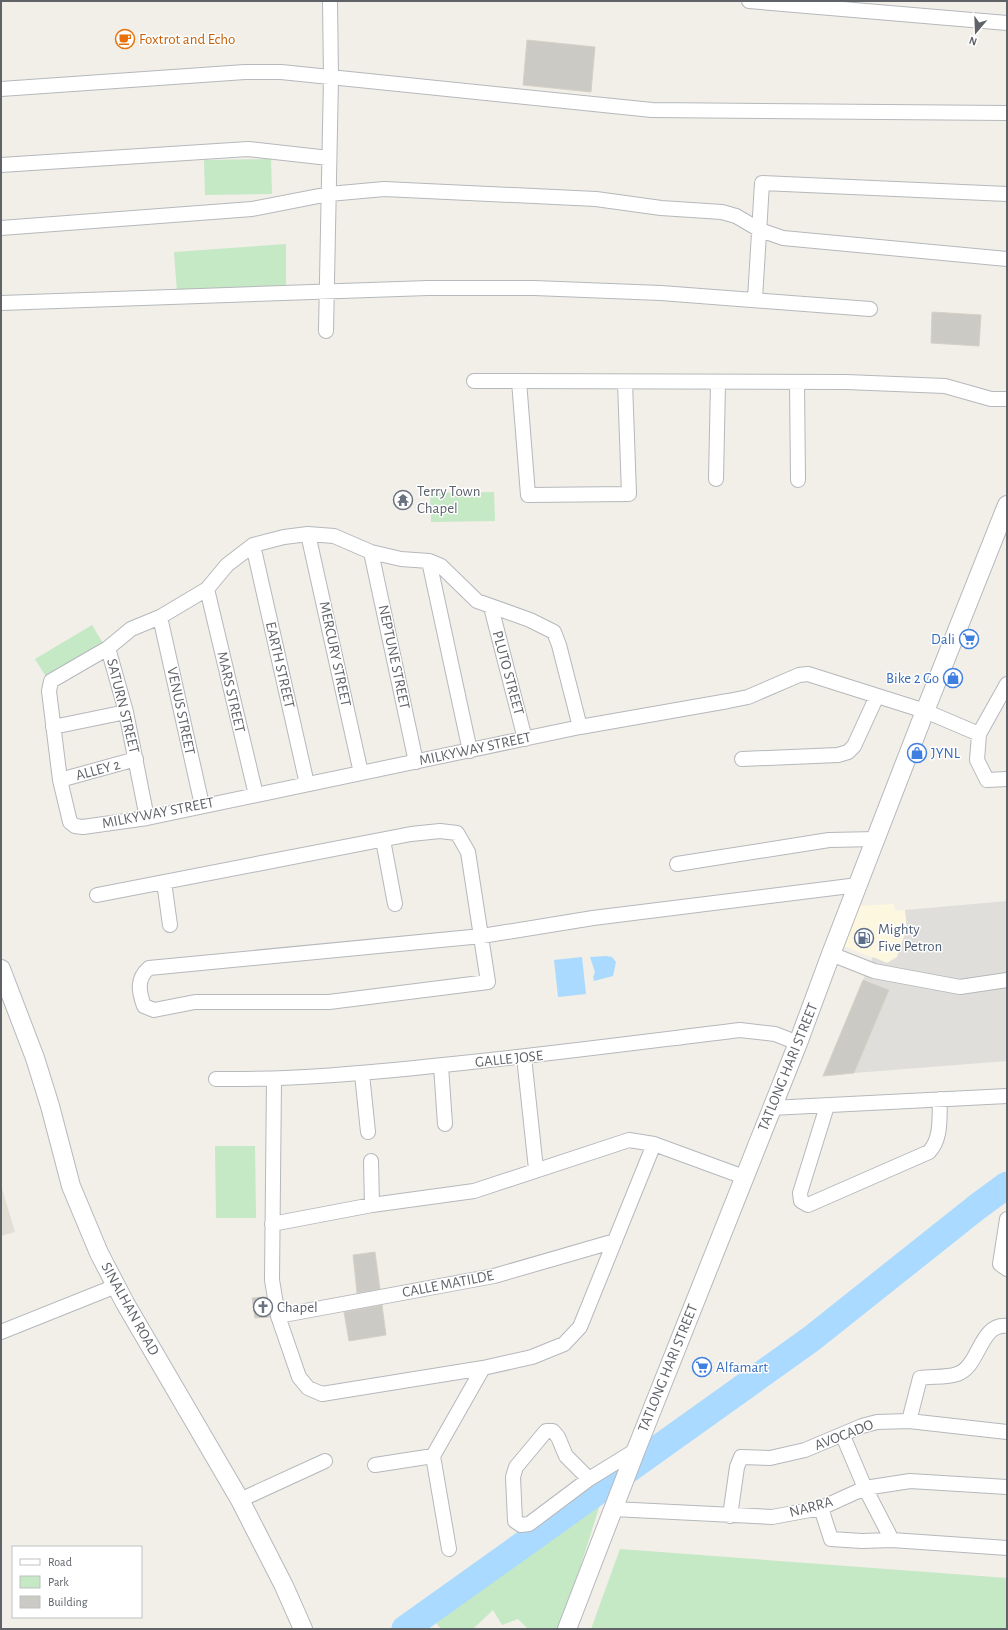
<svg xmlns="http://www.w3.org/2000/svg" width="1008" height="1630" font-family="'Alegreya Sans',sans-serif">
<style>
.commercial{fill:#fef7e0}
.industrial{fill:#e0deda}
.education{fill:#e1ded6}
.green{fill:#c5e8c5}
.water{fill:#aadaff}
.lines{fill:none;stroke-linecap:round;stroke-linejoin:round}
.river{stroke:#aadaff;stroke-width:27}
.building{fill:#cccac5;stroke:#d6d1c6}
.minor-casing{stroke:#b5b8bc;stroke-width:16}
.tertiary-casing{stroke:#b5b8bc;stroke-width:20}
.minor{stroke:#fff;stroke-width:14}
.tertiary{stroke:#fff;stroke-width:18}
.labels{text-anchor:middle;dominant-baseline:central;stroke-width:3;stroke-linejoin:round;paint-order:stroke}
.food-label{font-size:15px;fill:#c56008;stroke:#fff;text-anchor:start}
.worship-label{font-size:15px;fill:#5b616d;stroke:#fff;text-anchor:start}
.shop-label{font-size:15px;fill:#366cbe;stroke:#fff;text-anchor:end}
.street-label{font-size:15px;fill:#5f6368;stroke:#fff}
.service-label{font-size:15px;fill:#4e5e75;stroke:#fff;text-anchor:start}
</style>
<rect width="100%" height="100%" fill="#f1efe8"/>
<path class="commercial" d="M894,904L895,911L905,910L907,928L897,957L887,963L841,945L856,906Z"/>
<path class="industrial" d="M1007,901V1061L854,1073L889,990L863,980L873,957L887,963L897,957L907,928L905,910Z"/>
<path class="education" d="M1,1185L15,1232L1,1236Z"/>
<path class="green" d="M271,159L272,194L205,195L204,160Z
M286,244V288L177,292L174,252Z
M494,492L495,521L431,522L430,493Z
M92,625L104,645L48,680L35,659Z
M215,1146H255L256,1218H216Z
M606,1485L561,1629H528L518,1619L502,1625L493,1610L473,1629H441L428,1613Z
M620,1549L1007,1578V1629H591Z"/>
<path class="water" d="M606,956L612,957L616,962L613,976L594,981L593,977L595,972L590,957Z
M582,957L586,994L558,997L554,960Z"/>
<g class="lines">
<path class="river" d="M405,1629L811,1339L977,1207L1007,1185"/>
</g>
<path class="building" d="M527,40L595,47L591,92L523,85Z
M932,312L981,315L979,346L931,343Z
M863,980L889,990L854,1073L823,1076Z
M375,1252L380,1289L357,1293L353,1255Z
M266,1297L270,1317L255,1318L252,1298Z
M382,1305L386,1335L349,1341L344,1312Z"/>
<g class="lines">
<defs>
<path id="minor" d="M749,1L1007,23
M1,89L245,72H281L652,110L1007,113
M1,165L248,149L329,158
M1,228L252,209L329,194L384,189L596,199L661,208L722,212L736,216L760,230L783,238L1007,259
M755,299L762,183L1007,194
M1,303L428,288H534L661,293L870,309
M326,331L331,78L330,1
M474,381L846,382L945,386L991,399H1007
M519,381L528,495L629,494L625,382
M797,382L798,480
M716,479L718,383
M308,534L361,773
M253,545L307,784
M371,552L416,762
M429,561L470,751
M207,589L256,795
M491,607L525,739
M160,617L202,805
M108,648L126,712L147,818
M1007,684L979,734L977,760L987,780L1007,779
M53,727L126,712
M580,727L559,645L554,632L530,620L477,601L441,566L429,561L401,559L371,552L334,536L308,534L284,537L253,545L227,565L207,589L160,617L131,629L108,648L51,681L49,691L60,780L70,822L75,826L83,827L147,818L580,727L728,701L748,697L799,675L808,674L925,711L979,734
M742,759L838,755L848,752L854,746L877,696
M60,780L136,759
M383,840L395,904
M677,864L829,840L876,839
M164,882L170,925
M97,895L411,834L440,831L457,833L468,852L488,982L329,1002H195L154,1010L144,1006C139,992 136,979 149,968L482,936L593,918L858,885
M831,954L874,971L960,987L1007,980
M524,1057L536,1169
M441,1066L445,1124
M362,1074L368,1132
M216,1079C293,1080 367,1073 443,1065C542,1055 641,1042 740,1030L775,1034L798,1043
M274,1080L272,1280L278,1316L299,1377L308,1388L322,1394L483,1368L532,1357L564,1344L580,1327L654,1144
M827,1106L800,1193L801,1201L808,1205L929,1152C942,1138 939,1118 940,1099
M771,1108L1007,1096
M371,1161L372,1205
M1007,1219L1000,1264L1007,1269
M272,1224L372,1205L474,1191L629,1140L654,1144L744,1177
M278,1316L494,1276L615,1241
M1,1332L116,1286
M909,1421L920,1378C931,1376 946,1378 957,1374C980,1367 979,1323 1007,1326
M843,1436L865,1488L892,1540
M375,1465L433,1456
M589,1479L566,1456L558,1437L553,1431H546L516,1467L513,1477L515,1521L521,1525L529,1524L589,1479L636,1450
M240,1500L325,1461
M821,1508L831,1539L862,1541L892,1540L1007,1548
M613,1509L772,1517L821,1508L865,1488L910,1481L1007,1487
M730,1516L737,1467L741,1457L770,1458L805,1450L862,1426L877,1422L909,1421L1007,1432
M449,1549L433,1456L483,1368"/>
<path id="tertiary" d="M1,969L35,1058L50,1106L71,1186L99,1253L125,1303L240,1500L284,1586L303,1629
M567,1629L636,1450L798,1043L831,954L925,711L1007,505"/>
</defs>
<use href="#minor" class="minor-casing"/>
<use href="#tertiary" class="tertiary-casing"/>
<use href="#minor" class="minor"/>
<use href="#tertiary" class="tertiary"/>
</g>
<defs>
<symbol id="cafe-ring" viewBox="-11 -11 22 22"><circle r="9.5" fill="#fff" stroke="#e8710a" stroke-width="1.5"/><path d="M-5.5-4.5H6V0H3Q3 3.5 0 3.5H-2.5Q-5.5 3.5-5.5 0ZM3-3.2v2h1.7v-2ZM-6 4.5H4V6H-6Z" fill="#e8710a"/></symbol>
<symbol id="temple-ring" viewBox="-11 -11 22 22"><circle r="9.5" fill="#fff" stroke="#6b7280" stroke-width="1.5"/><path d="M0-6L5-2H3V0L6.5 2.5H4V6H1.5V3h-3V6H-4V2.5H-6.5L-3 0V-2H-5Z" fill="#6b7280"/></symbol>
<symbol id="supermarket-ring" viewBox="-11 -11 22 22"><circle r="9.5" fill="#fff" stroke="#3f7fe0" stroke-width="1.5"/><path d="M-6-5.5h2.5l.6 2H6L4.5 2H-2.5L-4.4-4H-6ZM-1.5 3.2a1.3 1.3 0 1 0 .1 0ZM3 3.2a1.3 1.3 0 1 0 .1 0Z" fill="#3f7fe0"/></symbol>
<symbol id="shop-ring" viewBox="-11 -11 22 22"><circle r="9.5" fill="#fff" stroke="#3f7fe0" stroke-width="1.5"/><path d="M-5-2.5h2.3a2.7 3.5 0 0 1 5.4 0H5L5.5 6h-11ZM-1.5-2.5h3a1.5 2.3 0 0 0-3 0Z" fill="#3f7fe0"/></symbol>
<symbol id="fuel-ring" viewBox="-11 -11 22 22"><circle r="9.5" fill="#fff" stroke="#5c6f8a" stroke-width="1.5"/><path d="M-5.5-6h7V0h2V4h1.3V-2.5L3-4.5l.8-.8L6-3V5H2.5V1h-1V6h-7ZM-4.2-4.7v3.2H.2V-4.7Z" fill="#5c6f8a"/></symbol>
<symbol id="church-ring" viewBox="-11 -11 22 22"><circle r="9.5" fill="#fff" stroke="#6b7280" stroke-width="1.5"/><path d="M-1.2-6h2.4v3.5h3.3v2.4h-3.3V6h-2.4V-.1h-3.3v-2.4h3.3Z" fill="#6b7280"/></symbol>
</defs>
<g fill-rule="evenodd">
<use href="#cafe-ring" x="114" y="28" width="22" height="22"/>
<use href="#temple-ring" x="392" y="489" width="22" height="22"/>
<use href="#supermarket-ring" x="958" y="628" width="22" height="22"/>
<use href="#shop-ring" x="942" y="667" width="22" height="22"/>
<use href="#shop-ring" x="906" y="742" width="22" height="22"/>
<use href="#fuel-ring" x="853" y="927" width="22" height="22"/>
<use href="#church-ring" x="252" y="1296" width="22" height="22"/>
<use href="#supermarket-ring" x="691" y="1356" width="22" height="22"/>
</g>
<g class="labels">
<g class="food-label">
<text x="139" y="39">Foxtrot and Echo</text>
</g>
<g class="worship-label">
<text x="417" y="491">Terry Town<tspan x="417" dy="17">Chapel</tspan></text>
<text x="277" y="1307">Chapel</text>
</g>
<g class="shop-label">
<text x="955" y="639">Dali</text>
<text x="939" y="678">Bike 2 Go</text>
<text x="931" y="753" text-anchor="start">JYNL</text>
<text x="716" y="1367" text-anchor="start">Alfamart</text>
</g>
<g class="street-label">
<text transform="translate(335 654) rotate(78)">MERCURY STREET</text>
<text transform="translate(394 657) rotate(78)">NEPTUNE STREET</text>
<text transform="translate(280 665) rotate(77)">EARTH STREET</text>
<text transform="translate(508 673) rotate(75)">PLUTO STREET</text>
<text transform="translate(231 692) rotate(77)">MARS STREET</text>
<text transform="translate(123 706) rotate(76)">SATURN STREET</text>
<text transform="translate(181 711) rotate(78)">VENUS STREET</text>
<text transform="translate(475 749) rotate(-12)">MILKYWAY STREET</text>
<text transform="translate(98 770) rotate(-15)">ALLEY 2</text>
<text transform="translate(158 813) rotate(-11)">MILKYWAY STREET</text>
<text transform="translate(509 1059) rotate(-6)">GALLE JOSE</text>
<text transform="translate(788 1067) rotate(-68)">TATLONG HARI STREET</text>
<text transform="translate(448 1284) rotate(-11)">CALLE MATILDE</text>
<text transform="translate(130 1309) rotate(61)">SINALHAN ROAD</text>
<text transform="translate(668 1368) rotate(-68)">TATLONG HARI STREET</text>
<text transform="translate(844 1435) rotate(-21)">AVOCADO</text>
<text transform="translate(811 1507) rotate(-15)">NARRA</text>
</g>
<g class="service-label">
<text x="878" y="929">Mighty<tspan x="878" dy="17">Five Petron</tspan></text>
</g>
</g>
<rect width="1008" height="1630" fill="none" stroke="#5f6368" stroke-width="4"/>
<rect x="12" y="1546" width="130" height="72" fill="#ffffff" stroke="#bfc1c3"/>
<rect x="20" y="1559" width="20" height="6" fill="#ffffff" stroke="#bfc1c3"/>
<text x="48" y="1566" font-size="12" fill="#5f6368">Road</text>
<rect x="20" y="1576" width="20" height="12" fill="#c5e8c5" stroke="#bfc1c3"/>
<text x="48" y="1586" font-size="12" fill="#5f6368">Park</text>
<rect x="20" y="1596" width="20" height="12" fill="#cccac5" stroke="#bfc1c3"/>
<text x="48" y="1606" font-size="12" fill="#5f6368">Building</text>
<g transform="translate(976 32) rotate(199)" stroke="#ffffff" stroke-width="3" paint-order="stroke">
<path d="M0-3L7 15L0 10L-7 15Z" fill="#5f6368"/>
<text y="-6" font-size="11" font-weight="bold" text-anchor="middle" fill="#5f6368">N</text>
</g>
</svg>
